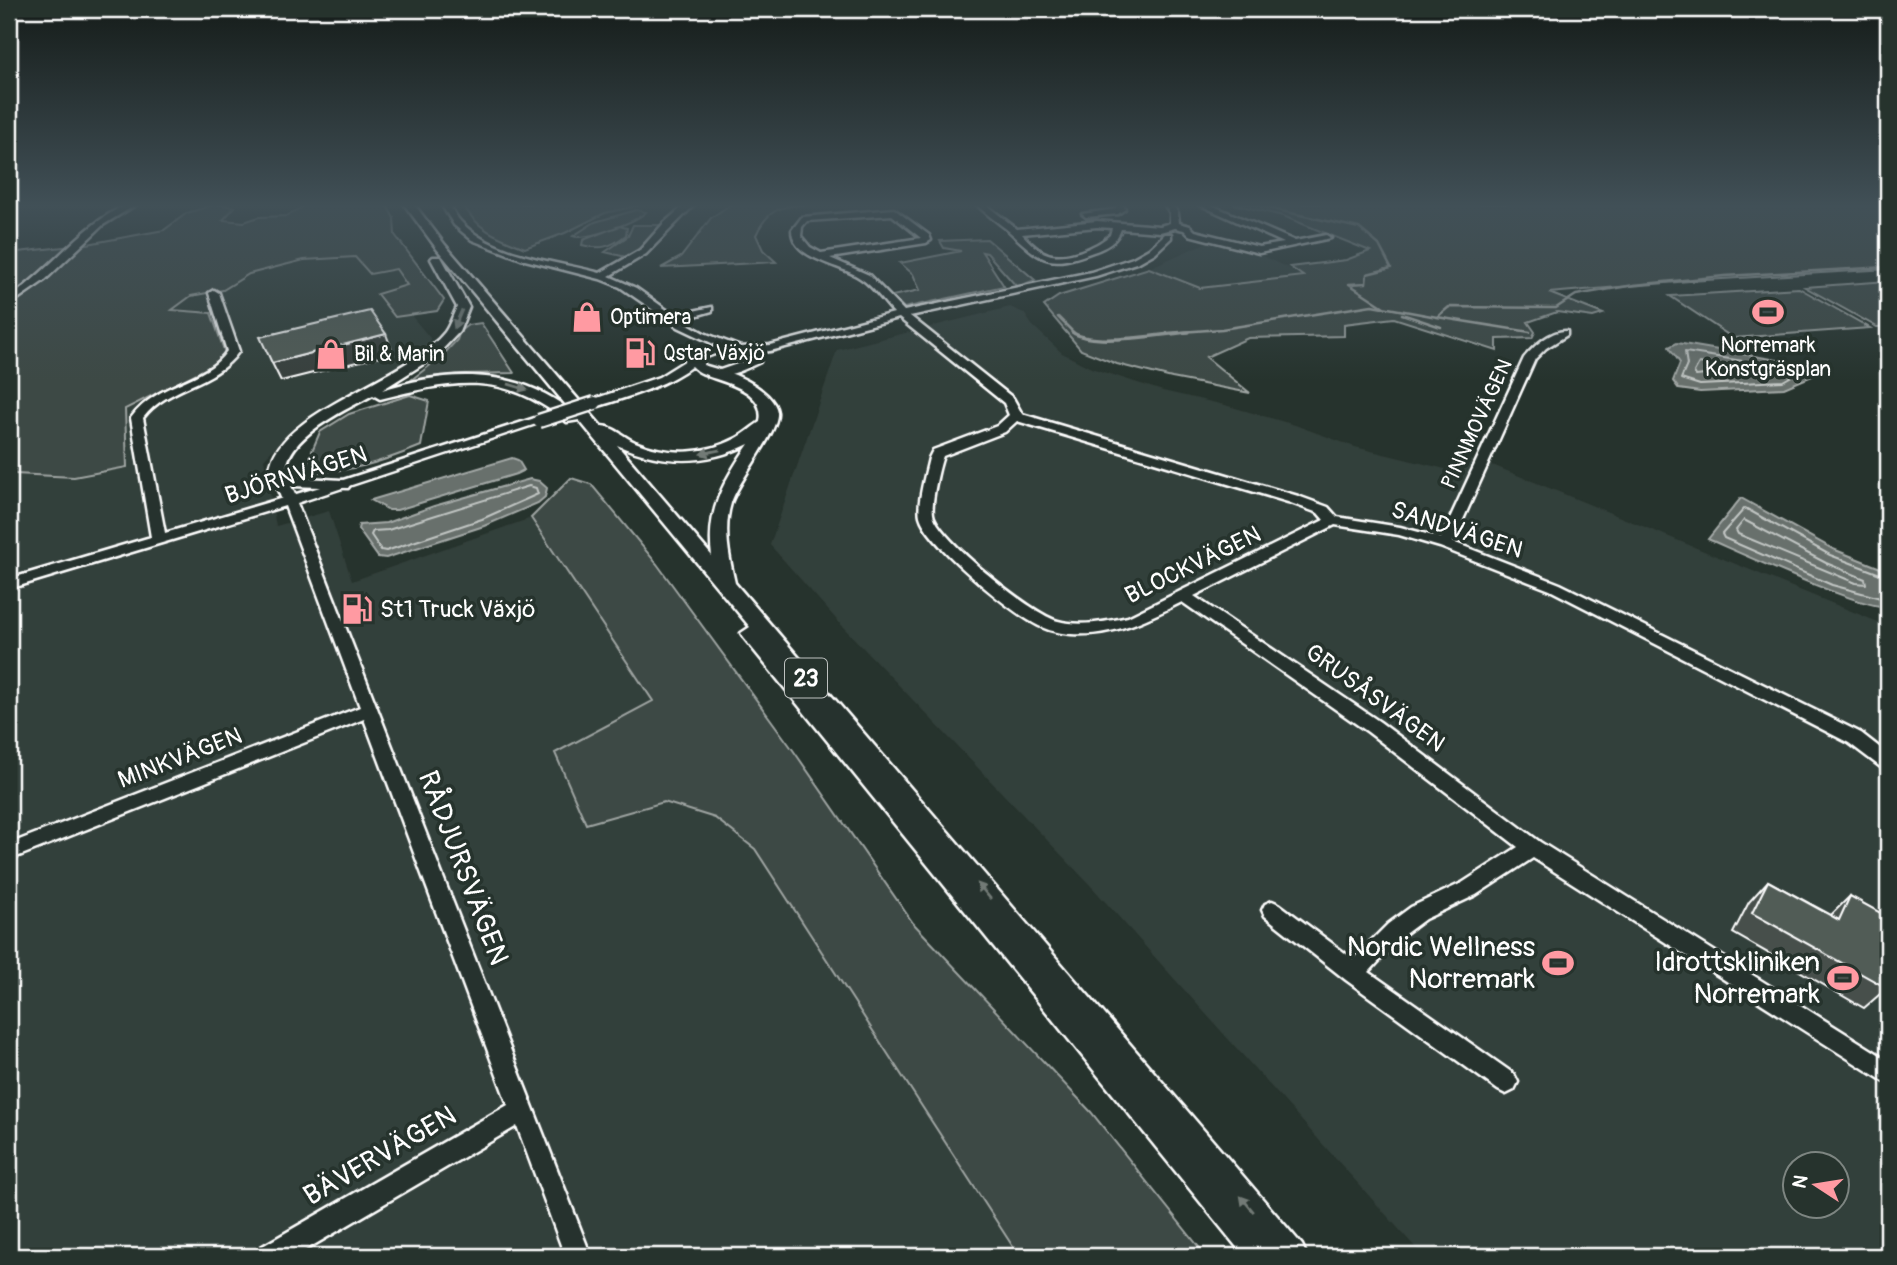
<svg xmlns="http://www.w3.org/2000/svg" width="1897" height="1265" font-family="Pangolin,sans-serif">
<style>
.built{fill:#333f3a;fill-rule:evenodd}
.green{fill:#3e4944;stroke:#9ea4a2;stroke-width:2}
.water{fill:#67706c;stroke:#a4a9a7;stroke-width:2}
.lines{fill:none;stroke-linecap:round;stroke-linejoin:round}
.shore{stroke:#c2c6c4;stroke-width:2}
.stream-far1{stroke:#a4a9a7;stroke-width:2.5}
.stream{stroke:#a4a9a7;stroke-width:3.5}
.minor-casing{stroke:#fff;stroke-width:5}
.major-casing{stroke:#fff;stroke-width:5}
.minor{fill:#26332d;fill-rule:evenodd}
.major{fill:#26332d;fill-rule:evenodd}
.minor-bridge-casing{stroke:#fff;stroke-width:17;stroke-linecap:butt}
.minor-bridge{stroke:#26332d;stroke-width:12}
.wall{fill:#464f4b;stroke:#fff;stroke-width:2}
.shaded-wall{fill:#39403d;stroke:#fff;stroke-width:2}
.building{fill:#515c57;stroke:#fff;stroke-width:2}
.oneway{fill:#727a76}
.labels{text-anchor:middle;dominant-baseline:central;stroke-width:7;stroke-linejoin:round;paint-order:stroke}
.far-poi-label{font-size:21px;fill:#fff;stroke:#26332d;text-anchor:start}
.far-street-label{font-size:21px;fill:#fff;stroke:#26332d}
.shield{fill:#26332d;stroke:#bec2c0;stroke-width:2}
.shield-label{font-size:23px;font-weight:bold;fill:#fff}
.street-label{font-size:24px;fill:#fff;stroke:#26332d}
.poi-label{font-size:24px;fill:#fff;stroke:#26332d;text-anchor:start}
.near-street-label{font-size:28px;fill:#fff;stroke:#26332d}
.near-poi-label{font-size:28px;fill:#fff;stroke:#26332d;text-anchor:end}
</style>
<rect width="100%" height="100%" fill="#26332d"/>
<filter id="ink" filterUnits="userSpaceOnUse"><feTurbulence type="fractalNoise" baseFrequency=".0143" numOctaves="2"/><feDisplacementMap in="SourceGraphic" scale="14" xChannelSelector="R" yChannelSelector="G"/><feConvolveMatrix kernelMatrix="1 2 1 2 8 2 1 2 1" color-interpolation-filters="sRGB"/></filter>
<g filter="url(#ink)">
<path class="built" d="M1212,240L1252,251L1305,276L1200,288L1149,268Z
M355,257L396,269L408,286L377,295L395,317L410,314L430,338L431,347L377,382L297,425L264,459L276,526L329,511L352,581L531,518L653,701L555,753L586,824L664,802L715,818L755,849L1019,1256H9V453L15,474L125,409L211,366L171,310L191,296L223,290L249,274L304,260Z
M1010,307L1024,313L1032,325L1062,353L1091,368L1163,391L1225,405L1295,425L1355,447L1462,473L1470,460L1495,466L1888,626V1256H1423L1091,886L844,628L770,545L837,350ZM1796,1164H1838V1206H1796Z"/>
<path class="green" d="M216,204L235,207L223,220L244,222L259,217L287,216L307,204H386L394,218L395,235L444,300L437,311L395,317L377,294L407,285L396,269L370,274L355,257L304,260L249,274L223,290L191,296L172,310L211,313L225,353L211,366L125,409L127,467L74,477L15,474L9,453V253L82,245L164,230L187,213Z
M463,204H646L605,213L565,233L525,248C500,238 476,230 463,204Z
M731,204H820C787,207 771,202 756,235L763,250L776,262L661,268L681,257L711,218Z
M1233,204H1888V269L1689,281L1549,293L1603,314L1593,317L1557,312L1528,322L1535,332L1532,338L1497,339V351L1394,318L1344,324V336L1248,338L1206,357L1250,393L1172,378L1117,364L1081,350L1044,306L1059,296L1149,268L1200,288L1303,276L1290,267L1346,260L1370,251L1283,216Z
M636,210L646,212C636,222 585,241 573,236L595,222Z
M633,225H662L630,258L605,252L628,236Z
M619,226L627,228L626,235C611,247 601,250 582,245L583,240Z
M987,239L1035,280L1017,287L987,253L982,252L1004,286L904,308L892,296L920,290L913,274L900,263L961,251L944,248L940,241Z
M1888,281V326L1877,327L1805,287Z
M1799,288L1870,328L1733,338L1670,296Z
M481,323L514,373L462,374L411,380L442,356L457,340L460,331L468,325Z
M410,395L429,401L421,446C379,463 349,473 303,472L320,432L349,414Z
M571,478L591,484L657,564L793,750L913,923L1091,1112L1206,1256H1019L755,849L715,818L664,802L586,824L555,753L653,701L531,518Z"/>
<path class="water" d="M1677,343L1808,365L1817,374L1784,388L1700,392L1679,389L1673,381L1680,363L1669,347Z
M512,458L518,460L524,470L516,474L397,510H389L371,500Z
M530,479L539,481L547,488L545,497L538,503L484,526L386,558L378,557L358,529L359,525L386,523L434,506Z
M1741,498L1833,549L1888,571V606C1868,612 1736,551 1708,539Z"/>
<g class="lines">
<path class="shore" d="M1685,352L1795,369L1797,373L1783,381L1700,385L1681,379L1687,365Z
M1699,363L1730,367L1732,372L1696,376L1694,372Z
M529,486L536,488L538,494L482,519L386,551L381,550L371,535L373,531L388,530Z
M1744,520L1826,563L1865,579L1866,584L1856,583L1738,534L1736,530Z
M1888,577L1830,555L1745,508L1722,534L1724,538L1832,585L1888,600"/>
<path class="stream-far1" d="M1250,204L1359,228L1379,245L1391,268L1367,274L1366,283L1349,284L1384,307
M1402,314L1441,327
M1058,317L1074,333
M1437,317L1530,332
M1167,333L1222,329L1372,305L1437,317L1449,307L1556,308L1576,295L1634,285L1724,276L1888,267"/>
<path class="stream" d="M1072,332C1091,347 1163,334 1189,332"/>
<defs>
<path id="minor" d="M127,204H137L103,225L45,280L9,305V298C51,270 80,226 127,204Z
M441,204H449C453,210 456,217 461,222C494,257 556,261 600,273L640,250L664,223L686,204H695L646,254L609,276L636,288L674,315L712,307V311L681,320L704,333L741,347L770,345L894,313C883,301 874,287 860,278C841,264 792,260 792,230L802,217L894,209L929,235L931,240L926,243L830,258L869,275L904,311L1091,272L1133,258L1149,249L1165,234H1171V238L1155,253L1139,262L1096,276L910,316L1013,398L1022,414L1298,496L1328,507L1337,517L1400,527L1441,538L1524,358C1534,346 1551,330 1567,331V335L1546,348L1535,359L1453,542L1560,584L1861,733L1888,754V770L1882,768L1849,743L1550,590L1440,547L1399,535L1335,525L1194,596L1380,722L1540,842L1888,1060V1084L1533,858L1476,895L1425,919L1402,936L1369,972L1514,1074L1518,1082L1514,1090L1506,1094L1498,1090L1346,980L1265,916L1262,910L1265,904L1272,901L1279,904L1353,959L1388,924L1411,907L1462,883L1518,847L1368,732L1182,602C1146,620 1112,637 1071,634C1057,633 1042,629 1030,621C1004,606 927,543 920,516C917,503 926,472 929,458L933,450L997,426L1009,415L1004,403L899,318L770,351L752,353L760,358V362C740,372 711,386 692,366C665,386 631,396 599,406H591V400L659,377L699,352L718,346L678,327L620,287L600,279L521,259L472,240L454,225ZM892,215L921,238L821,253L810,247L801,236L802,227L807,221ZM723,351L742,355L743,362L720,370L703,365L704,358ZM1017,421L1288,502L1318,513L1324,520L1128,617C1106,622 1080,627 1058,621C1033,615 937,538 933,514C931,502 939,467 943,456L1005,432Z
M976,204H985L1017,229L1097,221L1160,226L1170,223V213L1164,204H1172L1178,213L1179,223L1190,226L1195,231L1259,247L1284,243L1198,204H1209L1295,241L1326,235L1331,238L1259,253L1189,235L1184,230L1175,228L1160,232L1121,229C1117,242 1105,248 1093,252C1048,269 1042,261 1010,232C999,223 986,214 976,204ZM1097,227L1112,228L1110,235C1097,247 1066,260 1048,254C1038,251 1029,242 1022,234Z
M1115,204H1123L1125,209L1118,214L1086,217L1082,214L1116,209Z
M214,290L219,293L239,351C215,386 168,385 143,418L165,533L337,482L535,418L539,417L545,421L297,503L591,1256H565L517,1126L295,1256H257L261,1247L508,1105L364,719L9,860V844L360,707L285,506L9,589V579L151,537L131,418C159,380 205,384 227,351L209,293Z"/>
<path id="major" d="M404,204H414L445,245L601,426C613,426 624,437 635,442C668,456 705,455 737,438C745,434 752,427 760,422C766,392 730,384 707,376V370C726,366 774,390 777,412C779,432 739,479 731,503C723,529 729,557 735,583L1302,1245L1307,1256H1244L744,638L741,633L750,627L579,420L567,422C502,370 455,380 380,399L373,395C346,410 279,439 287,477L342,480L348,482L350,485L348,488L291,486L298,501L296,505H284L270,470C276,412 408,379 445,332C450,325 453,315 457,307L431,259L433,257H441L469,307L459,332L436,356L382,390C446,370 515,367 570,410L437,249ZM749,444C724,480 706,511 712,556L617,445C661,464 705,466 749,444Z"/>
</defs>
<use href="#minor" class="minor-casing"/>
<use href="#major" class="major-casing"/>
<use href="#minor" class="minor"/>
<use href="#major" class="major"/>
<defs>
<path id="minor-bridge" d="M539,421L595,403"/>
</defs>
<use href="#minor-bridge" class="minor-bridge-casing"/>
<use href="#minor-bridge" class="minor-bridge"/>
</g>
<path class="wall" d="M1768,881L1831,915L1850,896L1887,988L1864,1008L1733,933L1749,902Z"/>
<path class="shaded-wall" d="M386,334L393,353L281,381L272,363Z"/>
<path class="building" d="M370,311L386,334L272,363L260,337Z
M1768,881L1839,920L1850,896L1888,917V985L1887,988L1752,913Z"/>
<defs><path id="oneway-solid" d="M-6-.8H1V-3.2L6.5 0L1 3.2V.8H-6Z" transform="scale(1.75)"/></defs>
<g class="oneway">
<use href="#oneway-solid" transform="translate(458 319) rotate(113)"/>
<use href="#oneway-solid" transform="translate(518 387) rotate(17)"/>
<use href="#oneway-solid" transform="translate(710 452) rotate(168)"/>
<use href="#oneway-solid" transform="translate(984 891) rotate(-130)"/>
<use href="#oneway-solid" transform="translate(1247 1204) rotate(-130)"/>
</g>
</g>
<linearGradient id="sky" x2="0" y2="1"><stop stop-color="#151c19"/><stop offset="0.54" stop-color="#415057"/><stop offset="1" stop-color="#415057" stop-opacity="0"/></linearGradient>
<rect width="1897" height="381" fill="url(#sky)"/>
<defs>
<symbol id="stadium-bare" viewBox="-9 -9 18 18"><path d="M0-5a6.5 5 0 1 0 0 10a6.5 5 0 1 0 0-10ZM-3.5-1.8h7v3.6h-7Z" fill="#ff9aa2" stroke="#26332d" stroke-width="2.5" paint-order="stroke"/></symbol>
<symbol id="shop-bare" viewBox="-9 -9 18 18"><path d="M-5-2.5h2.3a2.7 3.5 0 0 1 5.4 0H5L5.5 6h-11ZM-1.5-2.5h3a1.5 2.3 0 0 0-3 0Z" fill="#ff9aa2" stroke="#26332d" stroke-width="2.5" paint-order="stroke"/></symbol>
<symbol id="fuel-bare" viewBox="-9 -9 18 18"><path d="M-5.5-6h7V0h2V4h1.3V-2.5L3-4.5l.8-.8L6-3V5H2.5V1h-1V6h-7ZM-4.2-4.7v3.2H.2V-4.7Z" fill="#ff9aa2" stroke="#26332d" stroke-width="2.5" paint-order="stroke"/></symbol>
</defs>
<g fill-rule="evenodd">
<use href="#stadium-bare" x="1746" y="290" width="44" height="44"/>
<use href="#shop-bare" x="565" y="295" width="44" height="44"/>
<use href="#fuel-bare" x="618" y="331" width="44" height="44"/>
<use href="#shop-bare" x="309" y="332" width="44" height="44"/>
<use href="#fuel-bare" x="335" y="587" width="44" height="44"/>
<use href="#stadium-bare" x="1536" y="941" width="44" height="44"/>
<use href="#stadium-bare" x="1821" y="956" width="44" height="44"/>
</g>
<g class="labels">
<g class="far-poi-label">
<text x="610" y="317">Optimera</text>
<text x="1768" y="345" text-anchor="middle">Norremark<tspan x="1768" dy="24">Konstgräsplan</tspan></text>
<text x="663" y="353">Qstar Växjö</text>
<text x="354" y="354">Bil &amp; Marin</text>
</g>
<g class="far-street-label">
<text transform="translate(1477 424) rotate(-65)">PINNMOVÄGEN</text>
</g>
<rect class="shield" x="785" y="658.5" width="42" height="39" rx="5"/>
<g class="shield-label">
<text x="806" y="678">23</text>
</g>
<g class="street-label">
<text transform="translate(296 475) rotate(-17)">BJÖRNVÄGEN</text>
<text transform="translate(1457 530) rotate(18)">SANDVÄGEN</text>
<text transform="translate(1193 565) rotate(-26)">BLOCKVÄGEN</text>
<text transform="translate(1375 698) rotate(36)">GRUSÅSVÄGEN</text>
<text transform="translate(180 758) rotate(-21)">MINKVÄGEN</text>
</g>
<g class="poi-label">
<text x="380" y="609">St1 Truck Växjö</text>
</g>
<g class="near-street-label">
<text transform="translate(463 868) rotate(69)">RÅDJURSVÄGEN</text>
<text transform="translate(380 1156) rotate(-30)">BÄVERVÄGEN</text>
</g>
<g class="near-poi-label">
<text x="1535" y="947">Nordic Wellness<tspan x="1535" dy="32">Norremark</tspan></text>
<text x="1820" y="962">Idrottskliniken<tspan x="1820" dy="32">Norremark</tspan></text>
</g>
</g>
<rect width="1897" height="1265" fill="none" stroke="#26332d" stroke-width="35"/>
<rect x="18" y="18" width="1862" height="1230" fill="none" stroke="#fff" stroke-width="2.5" filter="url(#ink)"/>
<g transform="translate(1816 1185) rotate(282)"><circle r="33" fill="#26332d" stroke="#7d8581" stroke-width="2"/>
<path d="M0-5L12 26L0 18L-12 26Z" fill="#ff9aa2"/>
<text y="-10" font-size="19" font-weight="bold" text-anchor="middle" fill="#ffffff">N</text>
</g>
</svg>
